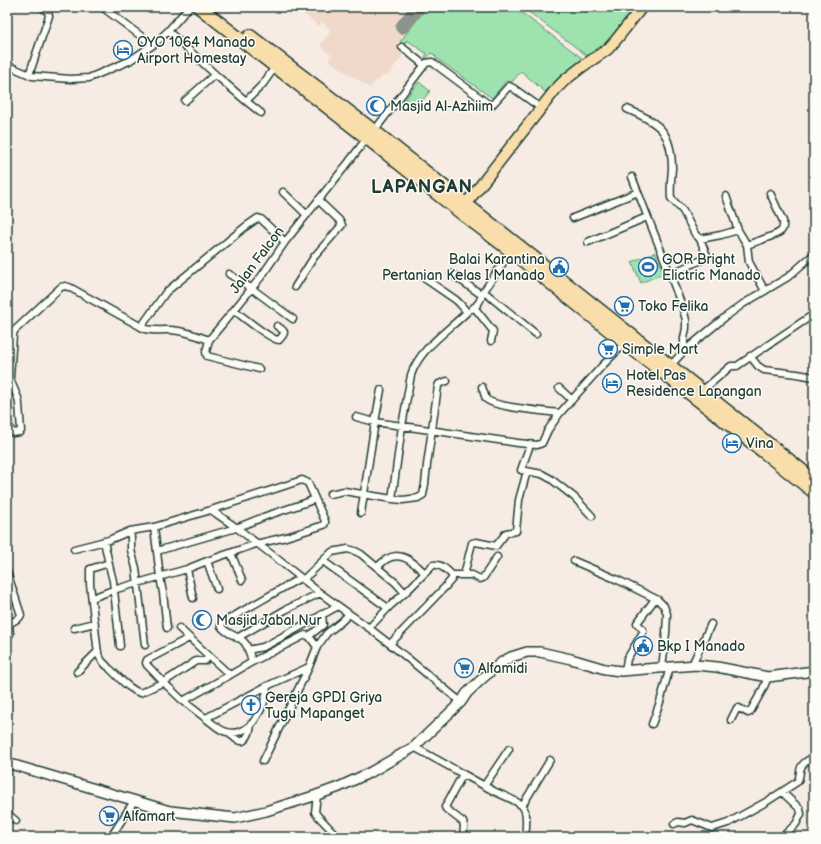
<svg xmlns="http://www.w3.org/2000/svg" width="821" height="844" font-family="'Balsamiq Sans',sans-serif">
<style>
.built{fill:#f0d9ca}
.green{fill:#9ee3af;stroke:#5e9072}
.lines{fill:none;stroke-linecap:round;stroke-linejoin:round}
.taxiway{stroke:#8b948c;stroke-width:14}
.street-casing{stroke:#1f3d34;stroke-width:9}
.secondary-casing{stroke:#1f3d34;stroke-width:12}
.primary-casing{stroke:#1f3d34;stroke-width:13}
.highway-casing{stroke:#1f3d34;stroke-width:15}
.street{stroke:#fdfcf7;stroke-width:6}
.secondary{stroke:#fdfcf7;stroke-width:9}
.primary{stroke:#f9deab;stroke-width:10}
.highway{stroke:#f9deab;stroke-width:12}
.labels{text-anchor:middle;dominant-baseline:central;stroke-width:3;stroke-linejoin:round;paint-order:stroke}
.poi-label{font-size:14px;fill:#1f3d34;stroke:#fdfcf7;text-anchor:start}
.street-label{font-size:14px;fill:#1f3d34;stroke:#fdfcf7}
.district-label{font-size:18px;font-weight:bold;letter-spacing:1px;fill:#1f3d34;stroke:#fdfcf7}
</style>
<rect width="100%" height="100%" fill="#f7ece3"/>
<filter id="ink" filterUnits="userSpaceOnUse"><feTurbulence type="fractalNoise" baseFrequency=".025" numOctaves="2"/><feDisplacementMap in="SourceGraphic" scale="8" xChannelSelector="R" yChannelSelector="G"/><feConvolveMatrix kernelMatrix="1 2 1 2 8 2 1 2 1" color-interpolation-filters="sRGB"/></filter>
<g filter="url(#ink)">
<path class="built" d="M294,7H436L408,39L404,45L405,53L394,67L386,77L383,75L378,81L376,80L370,88L328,60L332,55L320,46L331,30L322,22L319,26Z"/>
<path class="green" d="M427,7H514L586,61L560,76L545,92L521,71L512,82L506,81L492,98L435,57L436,56L431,53L425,60L424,59L427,54L407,40L404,45L400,42Z
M522,7H638L605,49L590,58Z
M419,82L430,91L415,110L403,102Z
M655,252L664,273L641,283L632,262Z"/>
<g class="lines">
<path class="taxiway" d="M402,27L418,7"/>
<defs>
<path id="street" d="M102,7L153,45
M168,31L217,76
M402,47L424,65
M7,65L32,76L71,79L89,78L129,61L153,45L168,31L189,7
M29,75L49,16L48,12L42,7
M185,101L213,76H217L246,101L263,84L275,67
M246,101L261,113
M627,109C660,123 672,132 672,169C671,179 670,188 671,198L683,211L695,234L700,239L721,235L738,230
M374,131L426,63L432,62L491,106L509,86L513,88L541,108
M632,177L665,261L683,309L686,320V328L684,338V351
M283,192L307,215
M726,196L738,230L747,245L749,262L765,291
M573,218L638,192
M588,242L647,217
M747,245C754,242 776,236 781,231C784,228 783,225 783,221L770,193
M229,274L251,288L293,319
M452,274L479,293L482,294L511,251
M670,274L706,258L707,256L700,239
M295,287L314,257L342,225L339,220L318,200
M483,291L536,334
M474,307L493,331L491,341
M472,309C478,305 481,301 482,294
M234,310C243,317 271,340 279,340C286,332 286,332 277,326
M141,327L166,292L245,227L258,218L261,219L285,242
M750,356L758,366L764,370L797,374L814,377
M670,366L684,351L724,318L743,304L788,277L814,254
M259,369L207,356L206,352L209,340L234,310L261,277L285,242L348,163L367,138
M482,387L486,399C496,408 545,411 560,413
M559,388L572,400
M381,390L375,422L518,443L537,445L542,443L548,430L560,413L602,366L625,343
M702,391L731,366H737L814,314
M356,417L375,422L361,513
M7,423L13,433L20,432L21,431L19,404L18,398L12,384L10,377L13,335L14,331L61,287L65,286L69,287L145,329C154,331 163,330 171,330C185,331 196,335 209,340
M530,445L521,470L542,474L551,479L574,497L592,516
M330,494L344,491L392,499L403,500L418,498L423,495L425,484L427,465L438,386L439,384L447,381
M392,499L402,426L411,375C420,348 448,331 467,312L460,304L456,300L424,278
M211,510L237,528L271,554L320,593L369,628L400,652L461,702
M154,527L160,577L163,593L167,628
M130,531L131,538V550L136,568L145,645
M104,541L109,564
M74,549L109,540L130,531L154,527L211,510L302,480L308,483L325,521V523L324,525L286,537L256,544L207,561L187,569L113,590L92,598
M157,551L236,528L266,516L305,503L315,499
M231,553L242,580
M207,561L217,589
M323,561L388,608
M574,561L618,580L658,600L664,606L667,614L666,633L662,668
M377,567C380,565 383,561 387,559C402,550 415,564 425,573
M187,569L193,598
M7,572L21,615L19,618L9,624L10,634L7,637
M452,575H472L480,579L483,578L497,557
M464,575L472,543L476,542L496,546L506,533L516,531L519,500L527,471
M303,580L332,552L348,549L355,551L361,554L396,583L405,593L391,605L369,628
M74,628L95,623
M179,628L209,656
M309,636L323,625L322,614
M189,638L147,660L146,663L147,665C158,677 170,689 182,700C191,707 200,714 209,721C215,725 220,731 227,732C238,735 248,729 254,721C261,711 267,699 267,686
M237,638L285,610L320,593
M390,644L445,587L452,579V575C447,570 440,563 433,565L405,593
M248,650L263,647L269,644L338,606
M252,662C250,655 249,649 245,643C239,635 226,635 221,626L222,623L300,578
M692,665L711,624
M107,666L102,661L98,654L90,584V569L106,564L109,565L113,581L120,646
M110,669C119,677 128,689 140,693L164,682L196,661H205L209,656L230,675
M625,671L627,659L643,632V630L637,623L655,599
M77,672L98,651
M183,701L230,675L252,662L305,635L309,636L317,647
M206,718L267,686L309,667
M731,720L737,708H739L748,713L750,712L763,689L768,677
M652,724L660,702L670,667
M230,733C233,737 237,742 243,741C248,738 251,730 251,724
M414,747L463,774L445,807L446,809L463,822L464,826L463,837
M263,761L309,667L317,647L327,633L341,622L349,614
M463,774C472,779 481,784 490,789C498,794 518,800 523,807C528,814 526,828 525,837
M484,786L509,749
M317,795L315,812L317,815L338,837
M522,806L550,760
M7,813L16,821
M674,824L678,822L685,823L692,820L712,828L728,823L766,802L797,782C800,778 799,776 800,772C800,764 808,760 814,757
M111,837L134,801
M782,837L796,824L801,814L800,809L782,792"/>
<path id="secondary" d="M7,763L170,811L235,818L266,811L317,795L339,787L371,772L414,747L461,702L467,693L484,677L502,662L511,657L527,652H540L571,659L605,669L621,671L696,665L717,667L768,677L814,671"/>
<path id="primary" d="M462,209L556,89L565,80L583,66L608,49L616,40L642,7"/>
<path id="highway" d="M199,7L367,138L460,212L511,251L625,343L715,413L814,492
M250,36L374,131L814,480"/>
</defs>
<use href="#street" class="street-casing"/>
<use href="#secondary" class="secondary-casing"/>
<use href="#primary" class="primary-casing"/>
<use href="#highway" class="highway-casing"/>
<use href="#street" class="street"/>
<use href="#secondary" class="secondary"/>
<use href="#primary" class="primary"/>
<use href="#highway" class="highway"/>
</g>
</g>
<defs>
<symbol id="hotel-ring" viewBox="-11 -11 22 22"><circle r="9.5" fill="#fdfcf7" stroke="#1f6fb2" stroke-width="1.5"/><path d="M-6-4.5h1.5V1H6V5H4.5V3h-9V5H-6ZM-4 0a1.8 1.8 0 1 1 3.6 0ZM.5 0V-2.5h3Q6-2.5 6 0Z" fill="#1f6fb2"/></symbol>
<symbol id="mosque-ring" viewBox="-11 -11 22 22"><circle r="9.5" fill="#fdfcf7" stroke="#1f6fb2" stroke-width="1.5"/><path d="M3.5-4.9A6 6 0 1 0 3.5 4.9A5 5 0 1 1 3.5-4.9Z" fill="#1f6fb2"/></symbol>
<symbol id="civic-ring" viewBox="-11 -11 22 22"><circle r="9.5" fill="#fdfcf7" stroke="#1f6fb2" stroke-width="1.5"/><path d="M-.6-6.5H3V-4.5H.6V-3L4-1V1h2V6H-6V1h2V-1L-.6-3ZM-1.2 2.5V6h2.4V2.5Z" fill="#1f6fb2"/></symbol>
<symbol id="stadium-ring" viewBox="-11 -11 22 22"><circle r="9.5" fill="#fdfcf7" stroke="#1f6fb2" stroke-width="1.5"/><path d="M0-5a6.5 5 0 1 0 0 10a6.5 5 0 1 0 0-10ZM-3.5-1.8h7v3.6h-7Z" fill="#1f6fb2"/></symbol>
<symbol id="supermarket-ring" viewBox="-11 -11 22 22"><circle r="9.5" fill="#fdfcf7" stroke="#1f6fb2" stroke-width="1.5"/><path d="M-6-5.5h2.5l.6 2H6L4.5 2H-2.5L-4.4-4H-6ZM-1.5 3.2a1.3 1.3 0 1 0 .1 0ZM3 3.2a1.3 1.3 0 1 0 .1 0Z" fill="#1f6fb2"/></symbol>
<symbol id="church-ring" viewBox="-11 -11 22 22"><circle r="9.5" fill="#fdfcf7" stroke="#1f6fb2" stroke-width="1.5"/><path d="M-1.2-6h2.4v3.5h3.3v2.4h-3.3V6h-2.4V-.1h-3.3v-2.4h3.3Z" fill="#1f6fb2"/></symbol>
</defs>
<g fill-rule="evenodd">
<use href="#hotel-ring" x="112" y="39" width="22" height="22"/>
<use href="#mosque-ring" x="365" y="95" width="22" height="22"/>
<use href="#civic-ring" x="548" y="256" width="22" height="22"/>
<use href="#stadium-ring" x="637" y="256" width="22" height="22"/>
<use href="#supermarket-ring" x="613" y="295" width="22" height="22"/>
<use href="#supermarket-ring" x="597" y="338" width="22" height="22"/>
<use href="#hotel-ring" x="601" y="372" width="22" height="22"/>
<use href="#hotel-ring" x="721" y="432" width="22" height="22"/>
<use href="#mosque-ring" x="191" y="609" width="22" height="22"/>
<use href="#civic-ring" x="632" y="635" width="22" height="22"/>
<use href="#supermarket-ring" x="453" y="657" width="22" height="22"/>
<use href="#church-ring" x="240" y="694" width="22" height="22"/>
<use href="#supermarket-ring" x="98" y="805" width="22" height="22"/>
</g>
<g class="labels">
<g class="poi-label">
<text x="137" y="42">OYO 1064 Manado<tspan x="137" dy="16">Airport Homestay</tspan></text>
<text x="390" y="106">Masjid Al-Azhiim</text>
<text x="545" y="259" text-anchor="end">Balai Karantina<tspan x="545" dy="16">Pertanian Kelas I Manado</tspan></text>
<text x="662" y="259">GOR Bright<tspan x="662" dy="16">Elictric Manado</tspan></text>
<text x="638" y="306">Toko Felika</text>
<text x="622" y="349">Simple Mart</text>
<text x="626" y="375">Hotel Pas<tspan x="626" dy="16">Residence Lapangan</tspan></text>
<text x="746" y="443">Vina</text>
<text x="216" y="620">Masjid Jabal Nur</text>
<text x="657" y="646">Bkp I Manado</text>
<text x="478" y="668">Alfamidi</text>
<text x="265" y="697">Gereja GPDI Griya<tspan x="265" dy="16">Tugu Mapanget</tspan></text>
<text x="123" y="816">Alfamart</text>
</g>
<g class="street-label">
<text transform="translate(257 260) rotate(-53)">Jalan Falcon</text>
</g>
<g class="district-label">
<text x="422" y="187">LAPANGAN</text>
</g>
</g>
<rect width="821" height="844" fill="none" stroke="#fdfcf7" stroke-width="24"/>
<rect x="12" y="12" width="797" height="820" fill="none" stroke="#1f3d34" stroke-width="1.5" filter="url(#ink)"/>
</svg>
